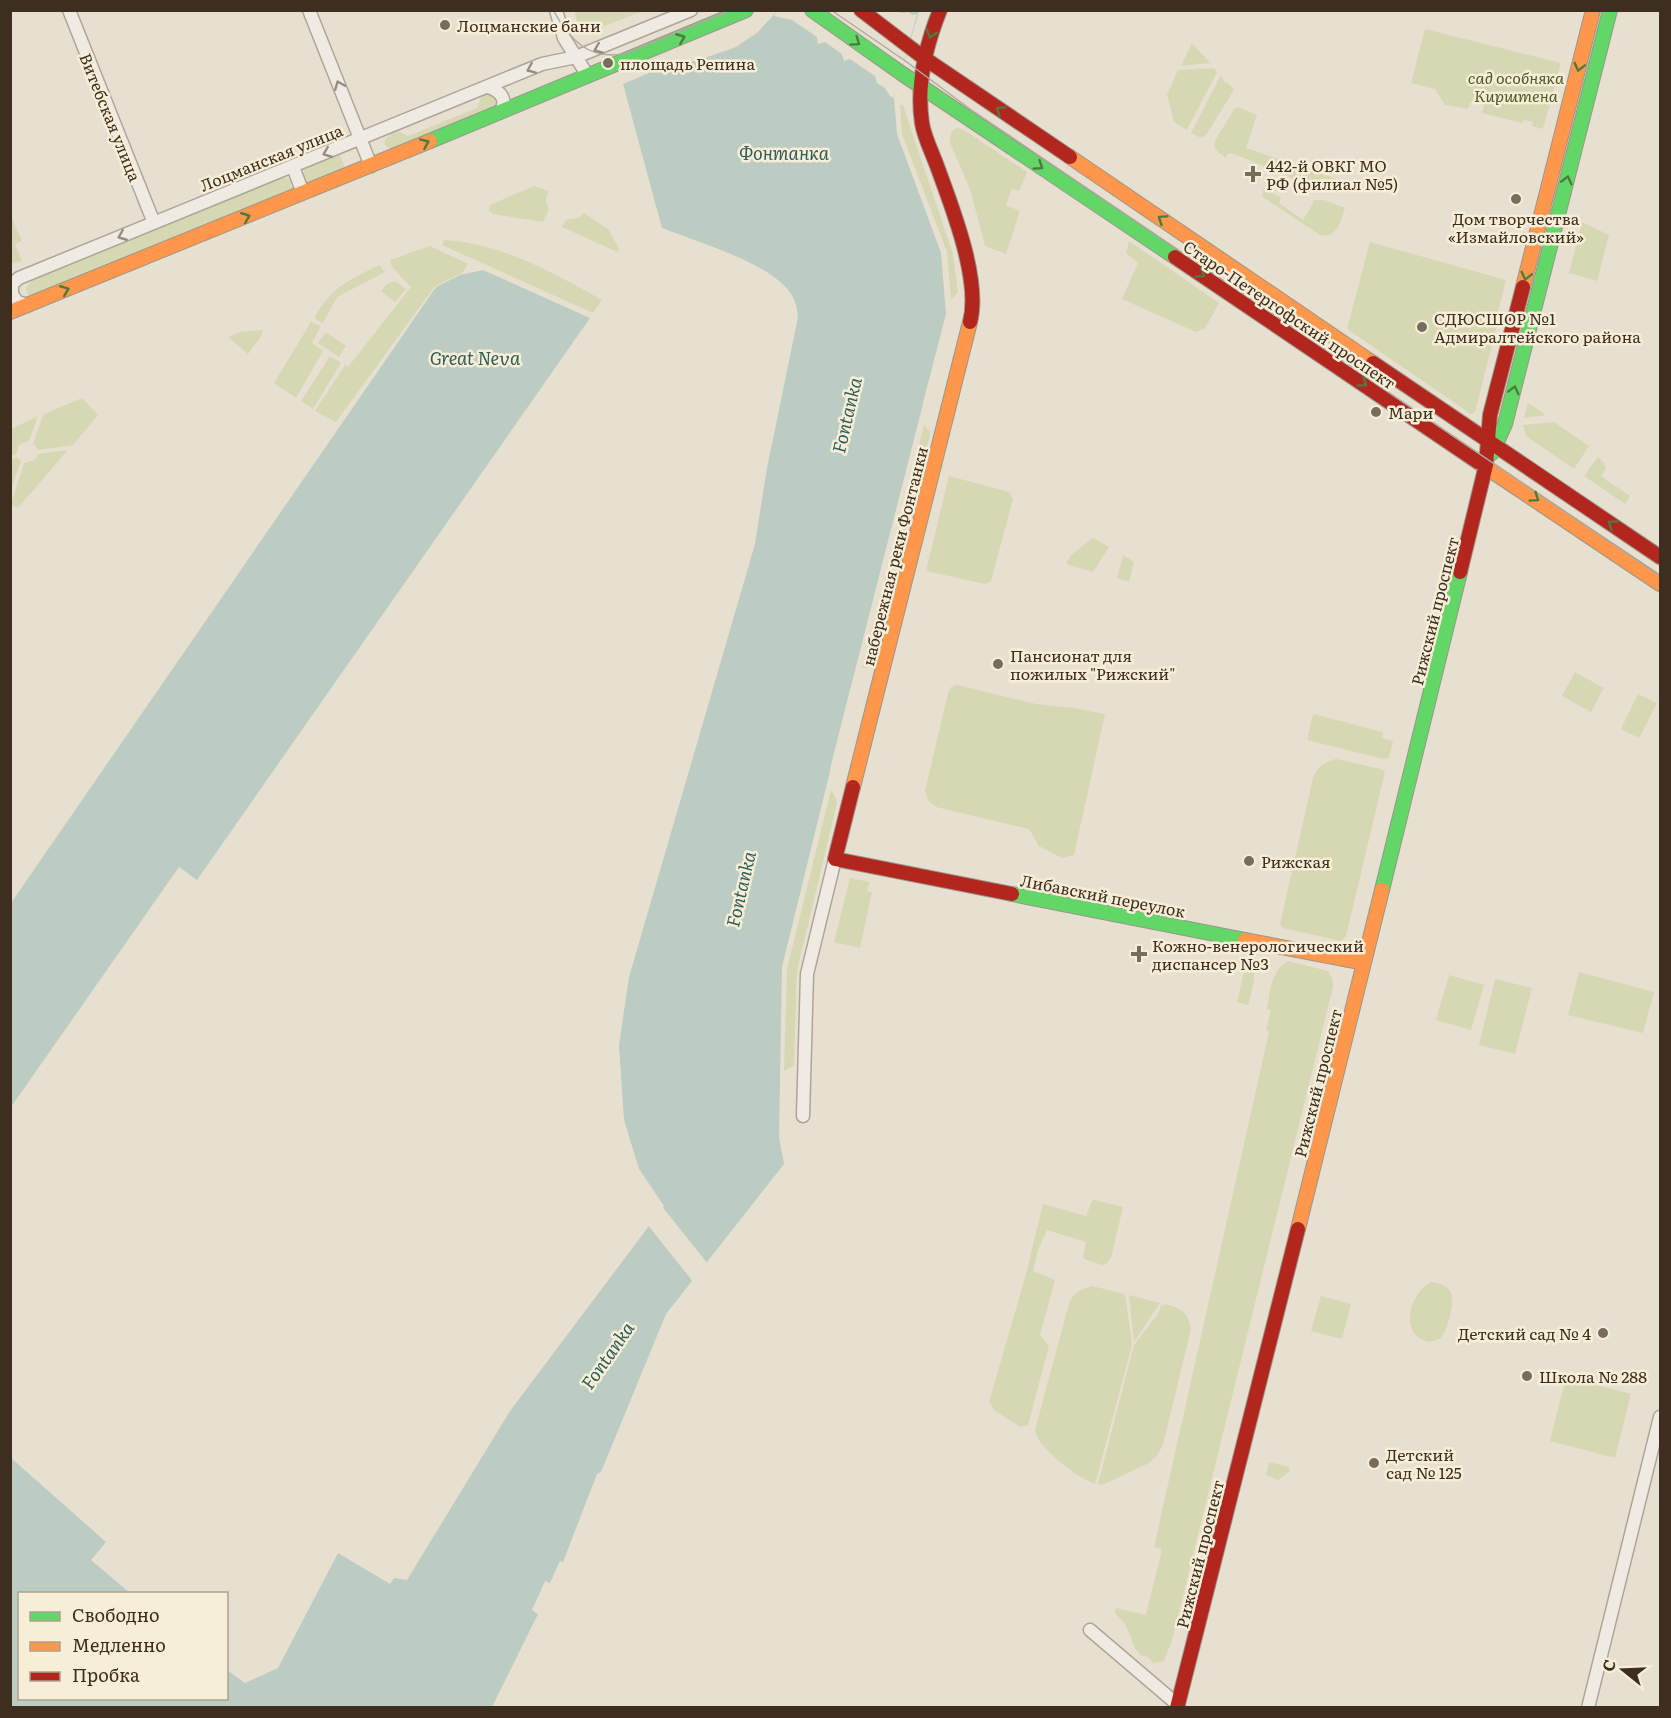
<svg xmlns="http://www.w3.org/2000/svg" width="1671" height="1718" font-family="Literata,serif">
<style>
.green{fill:#d6d7b3}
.water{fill:#bcccc2}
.pier{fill:#e7e0d1}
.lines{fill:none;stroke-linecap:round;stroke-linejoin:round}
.street-casing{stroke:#ada599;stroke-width:15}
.fast-casing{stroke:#9c958a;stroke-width:16}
.slow-casing{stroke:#9c958a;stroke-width:16}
.jam-casing{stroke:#9c958a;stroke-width:16}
.street{stroke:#efebe3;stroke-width:12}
.fast{stroke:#63d668;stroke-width:14}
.slow{stroke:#ff974d;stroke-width:14}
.jam{stroke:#b3261e;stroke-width:14}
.tram{stroke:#afaaa2;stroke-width:1.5}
.oneway{stroke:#4e7a40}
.oneway2{stroke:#968c82}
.poi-dot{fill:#786c5e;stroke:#f7eed8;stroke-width:2}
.labels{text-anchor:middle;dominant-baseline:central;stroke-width:5;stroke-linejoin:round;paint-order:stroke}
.poi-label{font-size:16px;fill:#3d2e20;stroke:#f7eed8;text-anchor:start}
.park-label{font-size:16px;font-style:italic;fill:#4d5a26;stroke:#f7eed8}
.street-label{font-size:16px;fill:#3d2e20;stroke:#f7eed8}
.water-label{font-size:18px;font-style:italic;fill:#2f5d5a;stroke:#f7eed8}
</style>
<rect width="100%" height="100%" fill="#e7e0d1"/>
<path class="green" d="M574,11V10L643,11L591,31L579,27Z
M1425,29L1561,63L1543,129L1532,126L1533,122L1524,120L1522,123L1482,113L1484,105L1470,102L1468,109L1445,105L1435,89L1411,83Z
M1192,43L1210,63L1181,66Z
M1214,68L1217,72L1187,130L1174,122L1167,95L1178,70Z
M1221,75L1225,83L1227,82L1234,90L1206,135L1201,138L1191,133Z
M488,94L495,98L496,105L390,149L385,145C383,137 391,134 398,131L408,136L477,108L481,97Z
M900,105H903L953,254L958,292L951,300L947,252L902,134Z
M1238,107L1257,115L1246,148L1334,178L1336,179L1332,192L1321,190L1234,154L1228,153L1226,158L1217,151L1214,147L1216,139L1235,108Z
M957,128L964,130L1027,172L1019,191L1012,189L1006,205L1020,211L1006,254L985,246L970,189L950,143L951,132Z
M340,155L346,170L308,183C304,179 301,175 305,169Z
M282,178L289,179L293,189L29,297L26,288L32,280Z
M534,186L548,191L546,201L549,209L543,222L493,214L489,210L490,205Z
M1264,188L1281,198L1279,203L1303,220L1314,202L1312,200H1324L1345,208C1340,221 1338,239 1320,235L1263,197L1262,196Z
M584,213L609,230L619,249L617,252L562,227L566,220L578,218Z
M10,214L22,241L15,244L22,261L11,264Z
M1582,222L1609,235L1597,281L1569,273Z
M444,240C503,244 552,272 602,300L593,313L442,245Z
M1129,241L1219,303L1205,328L1196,332L1122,299L1138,263L1126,253Z
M1370,242L1506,280L1497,316L1499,317L1475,412L1471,414L1347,329Z
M430,246L468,264L462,273L435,286L336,422L315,411L345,365L348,367L411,287L392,267L390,260Z
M379,265L385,272L337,297L323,323L316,320L315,316C334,285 348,281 379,265Z
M395,281L406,289L395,302L381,291L387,284Z
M311,322L321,326L312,343L323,351L296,398L274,383Z
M263,330L261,336L248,354L228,337L240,332Z
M326,332L346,346L339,357L318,343Z
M330,356L341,363L313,409L301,401Z
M82,398L98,415L73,445L38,450L33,443L44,414Z
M1528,403L1546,415L1524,418Z
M38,416L29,441L20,444L16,454L11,456V429Z
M1554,422L1589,446L1574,469L1526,436L1523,425Z
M924,425L930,431V435L871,665L867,668H862Z
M68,450L18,508L11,504L24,463L35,460L38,454Z
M17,457L21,462L11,489V460Z
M1598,457L1604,463L1606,468L1601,476L1630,496L1625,504L1584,476Z
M949,476L1009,492L1013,499L991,581L985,584L926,571Z
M1093,538L1109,547L1093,572L1066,564L1071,555Z
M1123,555L1134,562L1129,582L1117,578Z
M1575,672L1604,688L1591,712L1562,696Z
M957,685L1036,704L1074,708L1105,714L1074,855L1062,858L1039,846L1029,829L936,807L928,800L925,791L948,693L951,687Z
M1638,694L1657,703L1639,738L1621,729Z
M1313,714L1383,732L1382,738L1393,741L1389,758L1383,759L1307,740Z
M1336,759L1381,769L1385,772L1346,936L1341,941L1283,928L1280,924L1313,778C1318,767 1324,762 1336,759Z
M831,790L836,798L837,803L797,971L794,1065L784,1071L787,969Z
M850,878L870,882L867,891L872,892L860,948L834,942Z
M1247,957C1260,969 1252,989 1248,1005L1237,1002Z
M1288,961L1328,971L1333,980V987L1172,1640L1164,1661L1153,1663L1148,1657L1140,1655L1135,1648L1125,1624L1114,1612L1116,1608L1146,1615L1162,1549L1154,1547L1269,1032L1266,1030L1271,1010L1267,1009C1270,992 1271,970 1288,961Z
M1579,972L1654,992L1643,1033L1568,1015Z
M1449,975L1484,985L1471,1030L1436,1020Z
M1495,979L1532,988L1515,1054L1479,1045Z
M1095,1200L1123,1207L1111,1258L1107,1263L1102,1265L1084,1259L1083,1256L1086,1242L1047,1230L1038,1250L1033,1271L1055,1280L1040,1335L1049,1346L1028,1425L1021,1427L995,1411L989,1402L1026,1274L1043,1204L1086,1216L1092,1201Z
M1431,1282C1438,1283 1448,1285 1451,1293C1455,1301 1448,1329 1442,1336C1439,1340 1434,1341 1429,1342C1398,1335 1409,1294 1431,1282Z
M1092,1286L1125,1294L1132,1345L1095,1484C1078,1478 1038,1449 1035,1430L1070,1300L1078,1291Z
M1129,1295L1160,1303L1134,1342Z
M1321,1296L1351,1304L1342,1339L1311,1331Z
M1162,1304L1163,1306L1166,1304C1181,1309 1188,1312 1191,1329L1163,1445L1156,1457L1149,1463L1102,1485L1098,1484L1134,1345L1157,1315Z
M1566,1377L1631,1394L1615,1458L1550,1441Z
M1269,1462L1289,1467L1290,1471L1278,1480L1266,1475Z"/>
<path class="water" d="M777,11H919L894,98L897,134L941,253L946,314L850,690L782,967L779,1137L784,1164L666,1314L601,1472L597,1474L563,1562L560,1561L550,1583L545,1581L532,1610L538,1614L492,1707H11L10,1457L106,1542L91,1560L130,1593L20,1594V1698H226L227,1670L245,1683L278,1668L338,1553L390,1584L394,1578L407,1580L510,1411L664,1206L639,1169L624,1120L619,1045L629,977L755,544L767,468L798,317C797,309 796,301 791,294C771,263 697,242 662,228L623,84L656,70L702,59L736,47L758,32Z
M483,270L590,318L197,880L179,867L11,1107V903L436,287L460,275Z"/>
<path class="pier" d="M898,10L902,13L908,12L913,15L917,14L894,98L890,96L885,88L877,83L875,76L850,59L844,61L842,54L825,42L818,44L817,37L792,20L774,16L777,11Z
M945,320H948L926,404L923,403Z
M850,690L853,691L833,769H830Z
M660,1204L708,1264L694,1283L647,1224Z"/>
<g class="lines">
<defs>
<path id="street" d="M69,10L154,223
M309,10L371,166
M556,10L564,38L588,76
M488,87C501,91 508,100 500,112
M293,167L303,193
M29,305L17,302L12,294V284L19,278L542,64L576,57L691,10
M803,1116L807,974L835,859
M1090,1630L1178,1705
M1588,1708L1660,1417"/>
<path id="fast" d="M812,10L901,73L1175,257
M430,141L746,10
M1492,453L1505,424L1610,10
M1382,890L1460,572
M1012,894L1245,940"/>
<path id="slow" d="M1070,157L1373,363
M1523,287L1593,10
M10,312L430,141
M1478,462L1660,584
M853,787L970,322
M1245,940L1364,963
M1298,1229L1382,890"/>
<path id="jam" d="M861,10L924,58L1070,157
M940,10C926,45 916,84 922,123C924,137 932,152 937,166C952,207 981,280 970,322
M1175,257L1478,462
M1373,363L1660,557
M1460,572L1486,465L1490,415L1523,287
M853,787L835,859L1012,894
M1177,1708L1298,1229"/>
</defs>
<use href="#street" class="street-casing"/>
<use href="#fast" class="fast-casing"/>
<use href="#slow" class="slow-casing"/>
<use href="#jam" class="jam-casing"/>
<use href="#street" class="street"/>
<use href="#fast" class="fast"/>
<use href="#slow" class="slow"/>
<use href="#jam" class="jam"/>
<path class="tram" d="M553,10C570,40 588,60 624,54L731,10
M831,10L904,60L970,109L1660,576"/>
</g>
<defs><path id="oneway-chevron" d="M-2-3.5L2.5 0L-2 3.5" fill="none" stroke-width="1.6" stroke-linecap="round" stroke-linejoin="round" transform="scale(1.5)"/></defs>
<g class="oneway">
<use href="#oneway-chevron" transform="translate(931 34) rotate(107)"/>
<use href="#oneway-chevron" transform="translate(681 38) rotate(-22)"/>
<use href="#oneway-chevron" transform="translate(856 42) rotate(35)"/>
<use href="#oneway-chevron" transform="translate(1579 67) rotate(104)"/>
<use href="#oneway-chevron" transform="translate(1000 110) rotate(-146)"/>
<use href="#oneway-chevron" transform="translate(425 143) rotate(-23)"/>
<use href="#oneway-chevron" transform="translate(1039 166) rotate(34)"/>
<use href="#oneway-chevron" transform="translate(1567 180) rotate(-76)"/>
<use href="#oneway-chevron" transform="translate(246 217) rotate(-22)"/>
<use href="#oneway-chevron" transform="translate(1162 219) rotate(-146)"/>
<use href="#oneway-chevron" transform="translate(1201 274) rotate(34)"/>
<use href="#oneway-chevron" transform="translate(1526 276) rotate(104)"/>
<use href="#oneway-chevron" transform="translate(65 290) rotate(-22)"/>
<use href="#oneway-chevron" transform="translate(1363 383) rotate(34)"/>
<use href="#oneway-chevron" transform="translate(1514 390) rotate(-76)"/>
<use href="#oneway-chevron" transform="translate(1535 498) rotate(34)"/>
<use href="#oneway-chevron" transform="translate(1612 524) rotate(-145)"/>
</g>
<g class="oneway2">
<use href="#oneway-chevron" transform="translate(598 49) rotate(158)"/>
<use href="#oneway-chevron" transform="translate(531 69) rotate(157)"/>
<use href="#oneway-chevron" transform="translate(339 85) rotate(-112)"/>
<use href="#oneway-chevron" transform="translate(327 153) rotate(158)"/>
<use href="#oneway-chevron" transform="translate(122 236) rotate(158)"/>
</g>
<g class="poi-dot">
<circle cx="445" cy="25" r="6"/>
<circle cx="608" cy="63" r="6"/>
<path d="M1250 165h6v6h6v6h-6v6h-6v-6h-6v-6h6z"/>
<circle cx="1516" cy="199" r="6"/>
<circle cx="1422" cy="327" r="6"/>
<circle cx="1376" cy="412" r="6"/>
<circle cx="998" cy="664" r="6"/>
<circle cx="1249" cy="861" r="6"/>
<path d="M1136 945h6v6h6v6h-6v6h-6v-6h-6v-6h6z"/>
<circle cx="1603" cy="1333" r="6"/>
<circle cx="1527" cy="1376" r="6"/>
<circle cx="1374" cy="1463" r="6"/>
</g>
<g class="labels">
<g class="poi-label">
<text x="457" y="25">Лоцманские бани</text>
<text x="620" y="63">площадь Репина</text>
<text x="1266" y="165">442-й ОВКГ МО<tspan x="1266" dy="18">РФ (филиал №5)</tspan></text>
<text x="1516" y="218" text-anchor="middle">Дом творчества<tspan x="1516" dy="18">«Измайловский»</tspan></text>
<text x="1434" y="318">СДЮСШОР №1<tspan x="1434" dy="18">Адмиралтейского района</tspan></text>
<text x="1388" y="412">Мари</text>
<text x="1010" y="655">Пансионат для<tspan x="1010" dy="18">пожилых "Рижский"</tspan></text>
<text x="1261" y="861">Рижская</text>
<text x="1152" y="945">Кожно-венерологический<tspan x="1152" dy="18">диспансер №3</tspan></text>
<text x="1591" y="1333" text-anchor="end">Детский сад № 4</text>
<text x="1539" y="1376">Школа № 288</text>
<text x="1386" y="1454">Детский<tspan x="1386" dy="18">сад № 125</tspan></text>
</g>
<g class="park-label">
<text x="1516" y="77">сад особняка<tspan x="1516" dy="18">Кирштена</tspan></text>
</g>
<g class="street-label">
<text transform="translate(111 117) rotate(68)">Витебская улица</text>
<text transform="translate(271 157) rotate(-22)">Лоцманская улица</text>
<text transform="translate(1290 314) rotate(34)">Старо-Петергофский проспект</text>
<text transform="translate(894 556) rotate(-76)">набережная реки Фонтанки</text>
<text transform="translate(1434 611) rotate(-76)">Рижский проспект</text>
<text transform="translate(1103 895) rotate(11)">Либавский переулок</text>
<text transform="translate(1317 1083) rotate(-76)">Рижский проспект</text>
<text transform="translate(1199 1554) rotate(-76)">Рижский проспект</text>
</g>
<g class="water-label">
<text x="784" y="152">Фонтанка</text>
<text x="475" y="357">Great Neva</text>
<text transform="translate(846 415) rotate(-77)">Fontanka</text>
<text transform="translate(740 889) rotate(-77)">Fontanka</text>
<text transform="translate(607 1355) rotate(-55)">Fontanka</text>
</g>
</g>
<rect width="1671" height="1718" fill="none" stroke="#3d2e20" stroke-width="24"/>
<rect x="18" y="1592" width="210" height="108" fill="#f7eed8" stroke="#ada18e" stroke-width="1.5"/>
<rect x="30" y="1612" width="30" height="9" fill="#63d668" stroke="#ada18e" stroke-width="1.5"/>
<text x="72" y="1622" font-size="18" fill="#3d2e20">Свободно</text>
<rect x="30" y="1642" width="30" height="9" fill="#ff974d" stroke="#ada18e" stroke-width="1.5"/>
<text x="72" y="1652" font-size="18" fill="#3d2e20">Медленно</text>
<rect x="30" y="1672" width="30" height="9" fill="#b3261e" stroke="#ada18e" stroke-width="1.5"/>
<text x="72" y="1682" font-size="18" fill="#3d2e20">Пробка</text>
<g transform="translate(1623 1670) rotate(288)" stroke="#f7eed8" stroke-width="4.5" paint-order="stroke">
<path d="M0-4.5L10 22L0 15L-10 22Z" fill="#3d2e20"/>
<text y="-9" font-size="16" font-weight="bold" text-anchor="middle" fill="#3d2e20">С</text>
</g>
</svg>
